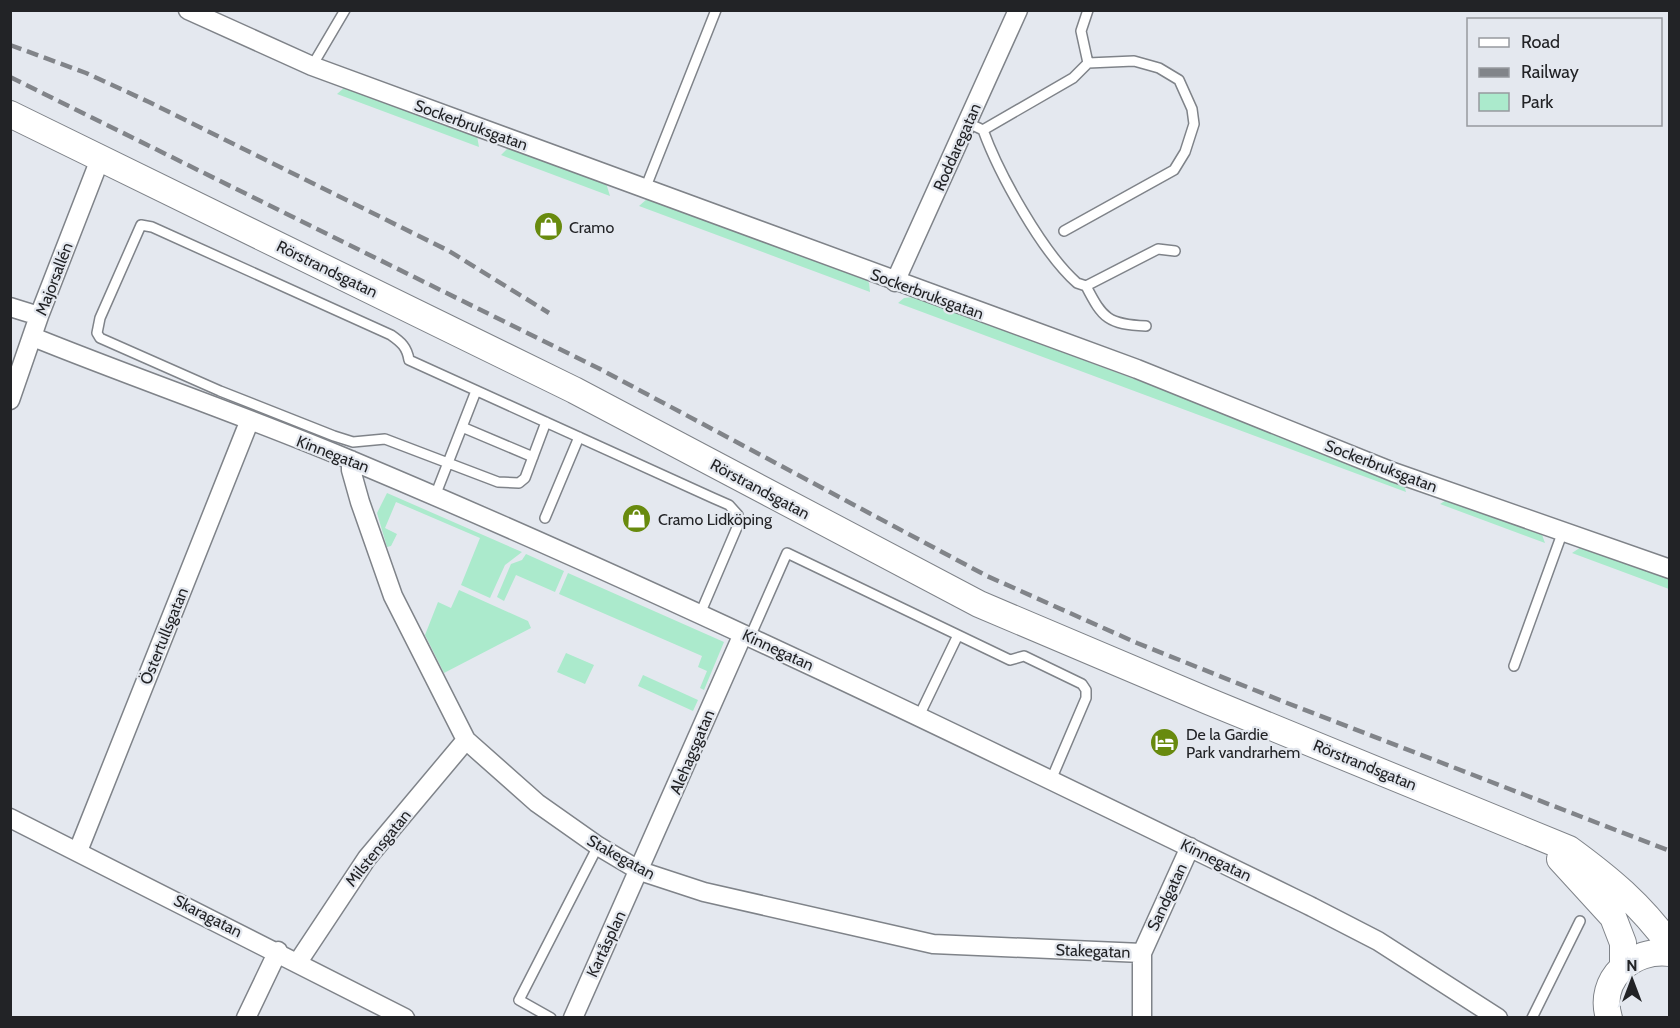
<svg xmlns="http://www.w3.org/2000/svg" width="1680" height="1028" font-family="Cabin,sans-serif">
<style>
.green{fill:#abeacc}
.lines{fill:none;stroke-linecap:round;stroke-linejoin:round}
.service-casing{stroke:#7f8389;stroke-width:12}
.minor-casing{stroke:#7f8389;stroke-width:21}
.secondary-casing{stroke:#7f8389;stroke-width:28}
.service{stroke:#fff;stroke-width:9}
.minor{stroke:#fff;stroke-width:18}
.secondary{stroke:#fff;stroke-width:26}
.rail{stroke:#818489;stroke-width:4.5;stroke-dasharray:12 6;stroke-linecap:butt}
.labels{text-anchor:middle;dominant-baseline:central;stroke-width:4.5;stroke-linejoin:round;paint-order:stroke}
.street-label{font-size:16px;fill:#222326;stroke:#e4e8ef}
.poi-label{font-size:16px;fill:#222326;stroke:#e4e8ef;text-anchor:start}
</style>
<rect width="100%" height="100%" fill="#e4e8ef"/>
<path class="green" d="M345,87L477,136L479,147L337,94Z
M513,148L606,183L610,196L501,155L507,149Z
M647,199L865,278L869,283L870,292L639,206Z
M914,297L1398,477L1403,481L1406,492L898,303L904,298Z
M387,493L522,552L505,565L490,598L461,585L480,538L396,502L385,528L397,534L391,546L387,547L377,513Z
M1448,499L1541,532L1545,543L1440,504Z
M1581,547L1669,578V589L1572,553Z
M526,554L564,571L555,592L516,575L504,601L497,597L511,564L522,560Z
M568,573L724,642L704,690L700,688L707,671L698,667L702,656L559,594Z
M459,590L528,621L531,628L444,673L425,635L438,602L451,608Z
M566,653L594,665L585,684L557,672Z
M643,675L698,700L693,711L638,686Z"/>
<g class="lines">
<defs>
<path id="service" d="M1088,63L1081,31L1088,10
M312,66L345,10
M968,123L983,130L1073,78L1088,63L1134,61L1159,68L1179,80L1192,109L1194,124L1185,152L1174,170L1064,231
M983,130C999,174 1042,252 1077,283L1086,286L1158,249L1175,251
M645,189L716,10
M1086,286C1103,319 1108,324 1146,326
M546,422L525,478L519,483L498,482L385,439L353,442L334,436L220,391L100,338L97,333L100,318L141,225L152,227L391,335C401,342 407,347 409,360L713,498L729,505L738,515V525L700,614
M462,427L533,457
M435,496L476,391
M545,518L579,437
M750,637L787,553L1010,660L1024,656L1082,684L1086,690V698L1051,780
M1514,666L1563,531
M919,716L958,635
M551,1018L519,1000L598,846
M1532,1018L1580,921"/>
<path id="minor" d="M188,10L312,66L1137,369L1393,472L1670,569
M895,282L1018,10
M10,307L39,316
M33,337C139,380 249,417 355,462C679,598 996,753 1312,907L1378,941L1498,1018
M10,400L39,316L100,159
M351,460V470L360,502L393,596L466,740L537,803L598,846L640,871L704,892L933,944L1142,953
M10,818L405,1018
M78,851L249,422
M298,962L367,858L466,740
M246,1018L278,951
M573,1018L743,634
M1142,1018V953L1190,847"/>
<path id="secondary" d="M10,114L574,390L979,604L1208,701L1569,849C1610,879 1640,904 1670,945
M1560,859L1613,917L1623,943V965
M1609,1018C1597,979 1633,948 1670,953"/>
</defs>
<use href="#service" class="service-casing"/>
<use href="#minor" class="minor-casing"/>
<use href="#secondary" class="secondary-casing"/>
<use href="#service" class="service"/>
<use href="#minor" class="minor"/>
<use href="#secondary" class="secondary"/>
<path class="rail" d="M10,45L86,73L149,102L449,251L549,313
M10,77L598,368L987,576L1137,643L1287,703L1670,851"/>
</g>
<defs>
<symbol id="shop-disc" viewBox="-11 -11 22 22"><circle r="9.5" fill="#688a0e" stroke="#e4e8ef"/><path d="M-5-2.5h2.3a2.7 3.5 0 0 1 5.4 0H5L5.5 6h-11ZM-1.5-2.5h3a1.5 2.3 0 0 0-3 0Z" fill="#fff"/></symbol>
<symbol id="hotel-disc" viewBox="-11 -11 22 22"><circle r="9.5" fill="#688a0e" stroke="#e4e8ef"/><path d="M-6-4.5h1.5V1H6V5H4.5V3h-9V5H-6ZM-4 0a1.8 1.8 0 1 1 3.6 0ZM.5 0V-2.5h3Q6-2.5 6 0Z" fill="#fff"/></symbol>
</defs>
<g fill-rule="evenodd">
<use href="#shop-disc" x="532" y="210" width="33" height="33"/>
<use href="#shop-disc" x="620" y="502" width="33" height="33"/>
<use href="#hotel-disc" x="1148" y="726" width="33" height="33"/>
</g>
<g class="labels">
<g class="street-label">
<text transform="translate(471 125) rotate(20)">Sockerbruksgatan</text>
<text transform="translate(957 147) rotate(-66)">Roddaregatan</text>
<text transform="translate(327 269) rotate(26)">Rörstrandsgatan</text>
<text transform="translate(54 279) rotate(-69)">Majorsallén</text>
<text transform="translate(927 294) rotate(20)">Sockerbruksgatan</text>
<text transform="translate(333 454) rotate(21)">Kinnegatan</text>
<text transform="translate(1381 466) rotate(21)">Sockerbruksgatan</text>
<text transform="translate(760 489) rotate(28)">Rörstrandsgatan</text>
<text transform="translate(164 636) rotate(-68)">Östertullsgatan</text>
<text transform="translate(778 650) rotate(25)">Kinnegatan</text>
<text transform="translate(692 752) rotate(-67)">Alehagsgatan</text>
<text transform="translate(1365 765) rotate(22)">Rörstrandsgatan</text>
<text transform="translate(378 848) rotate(-51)">Milstensgatan</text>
<text transform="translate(621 857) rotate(29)">Stakegatan</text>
<text transform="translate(1216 860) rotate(26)">Kinnegatan</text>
<text transform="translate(1167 897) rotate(-65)">Sandgatan</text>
<text transform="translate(208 916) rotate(27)">Skaragatan</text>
<text transform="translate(606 944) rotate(-65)">Kartåsplan</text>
<text transform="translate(1093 951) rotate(2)">Stakegatan</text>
</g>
<g class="poi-label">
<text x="569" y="227">Cramo</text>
<text x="658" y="519">Cramo Lidköping</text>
<text x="1186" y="734">De la Gardie<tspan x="1186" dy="18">Park vandrarhem</tspan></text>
</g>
</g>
<rect width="1680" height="1028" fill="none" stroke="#222326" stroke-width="24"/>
<rect x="1467" y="18" width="195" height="108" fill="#e4e8ef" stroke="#96999f" stroke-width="1.5"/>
<rect x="1479" y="38" width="30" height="9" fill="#ffffff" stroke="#96999f" stroke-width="1.5"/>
<text x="1521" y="48" font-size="18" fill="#222326">Road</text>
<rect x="1479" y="68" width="30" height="9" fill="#818489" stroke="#96999f" stroke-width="1.5"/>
<text x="1521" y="78" font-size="18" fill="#222326">Railway</text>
<rect x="1479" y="93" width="30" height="18" fill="#abeacc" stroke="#96999f" stroke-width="1.5"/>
<text x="1521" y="108" font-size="18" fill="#222326">Park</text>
<g transform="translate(1632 980)" stroke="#e4e8ef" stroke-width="4.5" paint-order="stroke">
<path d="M0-4.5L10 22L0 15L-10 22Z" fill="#222326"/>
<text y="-9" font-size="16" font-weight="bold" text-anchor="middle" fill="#222326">N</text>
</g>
</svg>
